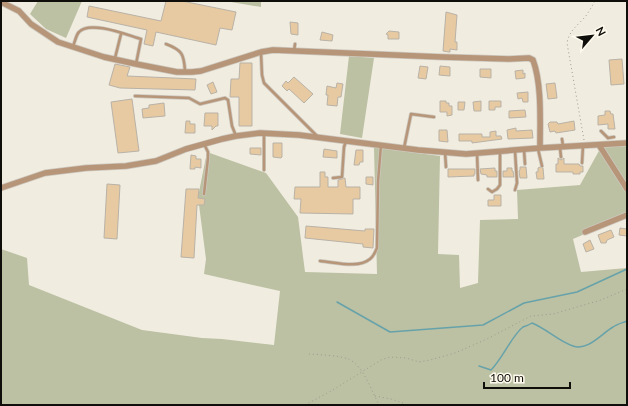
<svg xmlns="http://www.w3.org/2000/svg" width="628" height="406" font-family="Lato,sans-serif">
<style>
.green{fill:#bbc1a2}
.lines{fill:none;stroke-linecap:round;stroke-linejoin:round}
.stream{stroke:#67a2ab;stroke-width:1.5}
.building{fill:#e7caa1;stroke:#b9b2a7}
.lane-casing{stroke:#cdc8be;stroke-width:4}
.street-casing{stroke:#cdc8be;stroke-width:7}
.path{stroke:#9f9b92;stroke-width:1;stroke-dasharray:1 3;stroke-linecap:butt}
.lane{stroke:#b69579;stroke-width:2.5}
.street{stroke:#b69579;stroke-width:5.5}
</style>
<rect width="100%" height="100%" fill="#f1ece0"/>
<path class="green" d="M38,1H82L66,38L46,29L30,14Z
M225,1H261V7Z
M349,56L374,58L362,138L340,134Z
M627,146V183L603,147Z
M374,147L440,156L438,254L459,255L460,288L478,283L480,220L518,219L517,190L580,185L600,149L627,190V216L573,239L581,272L627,268V405H1V249L27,258L29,285L142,330L202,338L222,339L274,345L280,291L204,274L206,259L198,197L207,152L266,173L298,217L305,272L377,274Z"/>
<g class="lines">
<path class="stream" d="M337,302L390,332L483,325L524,303L577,292L627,269
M479,366L491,370C502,359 513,334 523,327C526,326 529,325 532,323C547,329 558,341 573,346C588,351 601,334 613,327C617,324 622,323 627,321"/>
</g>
<path class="building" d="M166,1H182L236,12L232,30L220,28L216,45L156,32L153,46L144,44L147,30L87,17L89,6L161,21Z
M446,12L457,15L455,42H457V50L450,49V52H449L443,51Z
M290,22L298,23V35L291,34Z
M389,31L399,32V39H388V35L386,34Z
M322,32L333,35L332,41L320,40Z
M622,59L624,84L611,85L609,60Z
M240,63H252V126H239V97H230L231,79H239Z
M115,64L130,67L127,76L196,79L195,90L120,88L109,85Z
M420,66L428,67L426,79L418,78Z
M440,66L450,67V76L439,75Z
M480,69H491V78L480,77Z
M523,70V74L525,73V78L516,79L515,71Z
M294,77L313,94L304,103L289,89L287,91L282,86L286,81L288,83Z
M213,82L217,92L211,94L207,85Z
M337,83L343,84L341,97H338L337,106L327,105L328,95H326L327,86L336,88Z
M555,83L557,98L548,99L546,84Z
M528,92V102H523L522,98L518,99L517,93Z
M132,99L139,151L118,153L111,102Z
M440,101H446V103H449V106H452V115L447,116V112H440Z
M481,101V111H474L473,102Z
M489,101H501V107H495V110H489Z
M458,102H465L464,110H458Z
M164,103L165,116L143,118L142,109L149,108V105Z
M525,110L526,117L509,118V111Z
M605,111H610L611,114H613L615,129H608V124L598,125V116L605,115Z
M205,113H218V126H216L212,130V126H204Z
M186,121H190V124H195V133H185Z
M574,121L575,130L556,133L555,131L550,132L548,124L550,122H557L558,124Z
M516,128V131L532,130L533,138L508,139L507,130Z
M439,130H447L448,142L439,141Z
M496,131V136H501L502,139L472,143V141H459V134H482V137H490V132Z
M273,143H282V157L281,158L273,157Z
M250,148H261V155L250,154Z
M324,149L337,151V158L323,157Z
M356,150H363V162H360L359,165H354Z
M191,155L196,156V159H201V168L195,167V169H190Z
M558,158L561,160L564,158V164H579L580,166H583V172H580V174H573V172H556V164H558Z
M520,167H526L527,178H520L519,171L520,170Z
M540,167L543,168L544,179H537L536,172H538V168Z
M495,168V171H497V177H487V175L481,174L480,169Z
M507,168H512V171H513L514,177H503V171H507Z
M448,169H475V174H474V176L448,177Z
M320,172H325V177H328V187H338V180L345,178L346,187H360V199H353V214L300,213L301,199H294L295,187H320Z
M366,177H373V185L366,184Z
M107,184L120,185L117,239L104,238Z
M186,189H199L198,198L205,199L204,205H197L194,258L181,257Z
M494,195H501V206H488V200H494Z
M306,226L365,231V229H374L373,248L363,247V244L305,238Z
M620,228L627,229V236L619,235Z
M611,230L614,237L607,240L606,243H601L598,235Z
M590,240L594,249L586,252L583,244Z"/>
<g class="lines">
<defs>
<path id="lane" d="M166,44C182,50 184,54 185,71
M73,46C75,42 76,35 79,32C90,20 127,35 141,39L136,64
M294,51L295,44
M261,53L262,75L264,83L317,136
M115,58L121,34
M135,96L189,98L200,104L225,98L228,100L232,126L236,136
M601,131L608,138L614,137
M562,139L563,146
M404,148L411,114L434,117
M560,148L561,157
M538,149L542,166
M524,150L525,164
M515,151L517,183L515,190
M445,152L446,167
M477,153L478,180
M582,163L583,146
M264,170V134
M333,178L342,177L344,147L346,141
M488,189L492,192L497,189L500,185V151
M204,194L208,158V152L204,144
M320,261C335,262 358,269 370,259C374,256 375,252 377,248L378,182L381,145"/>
<path id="street" d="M1,2L19,11L31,24L58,42L104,57L136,64L177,72H192L201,71L261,52L273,50L442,57L509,59L529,58L533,60C542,84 540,121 540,148
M599,145L627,189
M1,188L45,173L86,168L126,166L156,161L186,149L222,139L236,136L260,133L299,135L418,150L466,154L540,148L627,143
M585,232L627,215"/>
</defs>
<use href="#lane" class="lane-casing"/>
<use href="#street" class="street-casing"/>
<path class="path" d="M584,140L567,43C569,31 577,26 585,17C589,12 592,6 595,1
M309,354C321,355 340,355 350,360C364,367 372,392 379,405
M375,396L391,399L403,403L404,405
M305,405L331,391L381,360L390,357L406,358L419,362L430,360L455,353L487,339L531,316L553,314L601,300L627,289"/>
<use href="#lane" class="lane"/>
<use href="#street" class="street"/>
</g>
<rect width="628" height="406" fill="none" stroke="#100e0a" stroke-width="4"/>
<g transform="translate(592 36) rotate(62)" stroke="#fefaed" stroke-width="3" paint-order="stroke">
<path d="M0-3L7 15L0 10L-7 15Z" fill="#100e0a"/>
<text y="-6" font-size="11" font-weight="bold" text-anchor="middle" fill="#100e0a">N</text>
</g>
<path d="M484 382v6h86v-6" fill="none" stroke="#100e0a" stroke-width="2"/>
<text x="490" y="382" font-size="12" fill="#100e0a" stroke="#fefaed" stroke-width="3" paint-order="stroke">100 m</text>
</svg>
